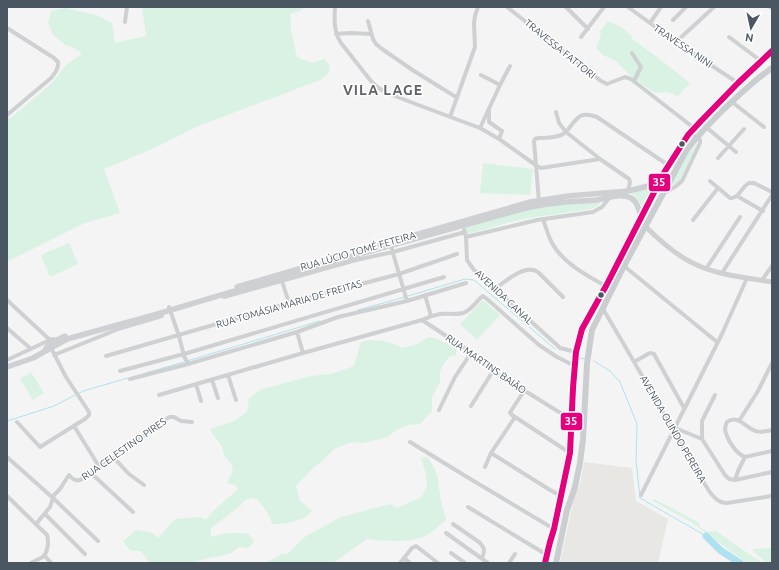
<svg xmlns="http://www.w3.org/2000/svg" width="779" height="570" font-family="Ubuntu,sans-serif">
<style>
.commercial{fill:#e8e7e3}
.green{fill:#d9f2e3}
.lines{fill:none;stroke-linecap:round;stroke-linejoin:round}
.stream{stroke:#aee2f0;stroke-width:1}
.river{stroke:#aee2f0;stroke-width:7}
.minor{stroke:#ced0d2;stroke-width:4}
.tertiary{stroke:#ced0d2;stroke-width:5}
.secondary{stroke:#ced0d4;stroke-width:5.5}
.primary{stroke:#caced1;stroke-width:6}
.bus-1-casing{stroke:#fff;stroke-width:9}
.bus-1{stroke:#e5007d;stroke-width:6}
.bus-dot{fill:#4a5661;stroke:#fff;stroke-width:1.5}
.labels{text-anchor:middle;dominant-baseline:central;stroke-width:3;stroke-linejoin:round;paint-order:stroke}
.street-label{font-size:10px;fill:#4a5661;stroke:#fff}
.district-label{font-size:14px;font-weight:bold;letter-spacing:1px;fill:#5f6368;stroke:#fff}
.line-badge{stroke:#fff;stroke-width:1.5}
.badge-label{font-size:11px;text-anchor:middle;font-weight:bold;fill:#fff}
</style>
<rect width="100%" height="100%" fill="#f4f4f4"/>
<path class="commercial" d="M584,462L632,468L636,501L668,519L658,563H560L575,493L580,485Z"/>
<path class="green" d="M140,7H304L302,10L290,14L291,30L297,57L312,63L324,59L330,66L328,74L320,80L198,126L152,149L104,169L120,213L85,223L7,262V119L12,117L51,84L66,65L82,54L78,50L64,44L53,35L48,23L51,11L65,8L96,15L112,23L115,43L146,36L142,8Z
M608,21L621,27L631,35L632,39L661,60L690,83L678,96L667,92L655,93L631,76L616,61L603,55L596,48L601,36L600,31Z
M697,143L680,180L671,187L670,186L688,153L696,144Z
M483,163L533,169L530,195L480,193Z
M654,185L642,207C639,201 637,196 630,193L638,191Z
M601,201L598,206L591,209L522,219L468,234L467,233L465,228L466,227L521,211L541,207Z
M69,243L78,264L50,277L41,255Z
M483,300L500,315L477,340L460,324Z
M429,337L438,339L456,349V356H450L443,365L440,373V382L432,397V411L420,424L408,425L401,428L393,432L388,437L363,443L352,442L334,449L320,463L313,468L296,486L300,501L312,511C304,522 284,524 272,524C270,514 263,507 257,499L252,498L245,500L240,506L211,528V537C226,533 233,532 249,534L254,542L248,548L239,547L231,553L222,556L209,558L191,563H149L141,551C129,551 130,551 123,541L136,530C145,531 153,531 158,538L171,523L176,519L200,517L206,520C214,508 228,499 238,489L235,485L227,483L233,470L231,463L225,457L221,445L213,435L210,429L234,421L247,412L249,399L259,390L311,376L331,374L354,366L361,342C373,338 391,341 402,348L417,344Z
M31,372L44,393L33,400L20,379Z
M427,457C438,471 438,478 440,495C441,504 444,512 446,520C440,525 429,535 423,537C405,543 385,541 367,539L333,563H265L282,554H287L306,536L341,517L390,504L396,508L422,497L427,486L426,474L421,458Z
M653,499L668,506L694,520L699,523L700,527L704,530L709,532L716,531L762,563H765L764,560L757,555L753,551L754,549L772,548V563H747L691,522L653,501Z"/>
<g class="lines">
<path class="stream" d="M408,296L465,279L474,280L555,349
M358,310L405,297
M580,358L585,359
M187,361L320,321
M594,361L610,371L620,382L637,424L636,460L640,498L706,536
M143,374L184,362
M78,394L83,391L128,378
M7,421L54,406L75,395"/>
<path class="river" d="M706,536L720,550L740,563"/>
<path class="minor" d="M335,7C334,20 334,32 341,43L371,81L377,87L387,93L421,106L480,128L499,139L537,166L541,168L600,159
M507,7L601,81L607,84L625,77L631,79L694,128
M566,7L588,29
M628,7L676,42L738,83
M770,7L772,8
M673,20L686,7
M368,21L373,39L376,44L382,49L414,71L456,97
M125,22L127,7
M650,23L661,7
M7,28L54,58L58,62C59,68 55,73 51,78L7,115
M336,34L350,33L371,34
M581,37L604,7
M729,37L761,61
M676,42L714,7
M632,53L641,67L634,81
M481,75L500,85
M732,102L764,127
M489,109V122L502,131L499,139
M556,112L559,123L566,132L600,159L629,179L630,182L628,191
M450,117L475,47L474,23L475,16L478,7
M706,127L736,152
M480,128L500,85L510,66
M718,158L744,129
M710,181L730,198H732L737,196L745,186L749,183H754L772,192
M664,193L675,187L682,181L700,143V140L696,136L688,135
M737,196L763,211
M539,202L534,141L535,139L538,138C546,138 557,138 563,134C566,132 568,130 570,127C579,115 582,112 597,117L668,165
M543,219C546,227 548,236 552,243C562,262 587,276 606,286
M693,220L718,188
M464,230L466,237L467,260L474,270L557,345L560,348L576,352
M466,237L537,220L593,212L602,207L610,197
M390,243L407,301
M624,266L717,342
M706,269L740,217
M722,273L772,195
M281,278L289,303
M762,280L772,266
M495,289C504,282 526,263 538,272L563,297
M425,295L431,316
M224,297L356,260L393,252L465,232
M7,300L50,340
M169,307L179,336L184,356L188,364
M603,309C639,369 673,431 709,491C714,497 718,503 727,503L772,496
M422,320L463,347L493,371L559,412L572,417
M7,328L31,349
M297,332L303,353
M54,355L121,328L162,316
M106,356L289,303L399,274L457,254
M7,360L52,339L58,340
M634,362L648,354L650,353L654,354L684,408
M120,371L184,354L444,277
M228,375L236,400
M130,379L188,364L297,332L338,317L407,301L466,283
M212,380L218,398
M196,384L201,401
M524,391L511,411L510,413L512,415L570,453
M159,395L303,353L422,320C428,317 434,315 440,314C448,313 456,315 463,313C472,310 476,301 483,296L487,299L539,345L557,357L575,366
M471,406L493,371
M439,410L455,377L471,353
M739,421L758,391L772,363
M17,422L40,447L85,419L89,415V412L66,377L50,346
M74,426L100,468
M675,428L702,439L725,475L729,479L735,480L772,472
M702,439V421L715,395
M410,442L467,477L554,529
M491,453L550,490L561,496
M7,457L53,498L98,541
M745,457C736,454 726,438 725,429C725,426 726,424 727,422C739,414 745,428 756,431C761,433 767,431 772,430
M745,457L772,451
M114,458L129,474L144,485
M485,467L491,453L515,417
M91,473L133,512
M735,480L738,471L745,457
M641,495L722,334L747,278
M7,496L47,535C49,541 48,552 43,557C39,559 34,561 31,563
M468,507L547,555
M45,514L85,554
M36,524L50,507L54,495L60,489L65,481L69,475C73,480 77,482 82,479L114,458L169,417H174L181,421L192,422
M453,524L479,542C485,548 485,551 482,558
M446,533L488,563
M451,553L465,563
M44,555L51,563
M404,558L410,563
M400,563L412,548L416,546L438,563
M509,563L515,554"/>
<path class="tertiary" d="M645,226C660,241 678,257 697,265C718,275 748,278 772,282"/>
<path class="secondary" d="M363,250L530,202L568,196L628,191L648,186L661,178
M237,287L305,267
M45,350L49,344L65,336
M7,367L33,358L67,339L154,315L335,261L526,208C539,205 552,203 566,202C576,201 587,201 597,200C608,198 620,193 631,198C637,201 639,210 641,216"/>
<path class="primary" d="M545,563L550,542L554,529L570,453L573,388L576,352L582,329L606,286L665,171L688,135L701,121L738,83L772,51
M556,563L567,510L575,487L580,463L583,439L587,364L590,343L592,330L624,266L686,151C697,136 710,123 723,110C739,95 754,80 772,68"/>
<defs>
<path id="bus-1" d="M545,563L550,542L554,529L570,453L573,388L576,352L582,329L606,286L665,171L688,135L701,121L738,83L772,51"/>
</defs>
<use href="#bus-1" class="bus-1-casing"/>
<use href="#bus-1" class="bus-1"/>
</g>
<g class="bus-dot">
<circle cx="682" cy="144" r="3.5"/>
<circle cx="601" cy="295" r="3.5"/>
</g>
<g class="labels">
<g class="street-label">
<text transform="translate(683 46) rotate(34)">TRAVESSA NINI</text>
<text transform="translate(560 49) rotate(39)">TRAVESSA FATTORI</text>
<text transform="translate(358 251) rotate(-16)">RUA LÚCIO TOMÉ FETEIRA</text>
<text transform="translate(504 297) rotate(43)">AVENIDA CANAL</text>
<text transform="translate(289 304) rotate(-16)">RUA TOMÁSIA MARIA DE FREITAS</text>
<text transform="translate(486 364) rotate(35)">RUA MARTINS BAIÃO</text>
<text transform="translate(673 429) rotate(60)">AVENIDA OLINDO PEREIRA</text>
<text transform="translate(124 449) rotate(-35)">RUA CELESTINO PIRES</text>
</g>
<g class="district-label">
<text x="383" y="90">VILA LAGE</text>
</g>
</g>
<g class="line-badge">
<rect x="648" y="173" width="23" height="19" rx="4" fill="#e5007d"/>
<rect x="560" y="412" width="23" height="19" rx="4" fill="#e5007d"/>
</g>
<g class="badge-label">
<text x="659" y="186">35</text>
<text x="571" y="425">35</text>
</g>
<rect width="779" height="570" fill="none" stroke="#4a5661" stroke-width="16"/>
<g transform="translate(751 28) rotate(189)" stroke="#ffffff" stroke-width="3" paint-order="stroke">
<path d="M0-3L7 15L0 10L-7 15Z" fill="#4a5661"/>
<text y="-6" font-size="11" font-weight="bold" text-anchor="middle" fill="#4a5661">N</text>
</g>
</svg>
